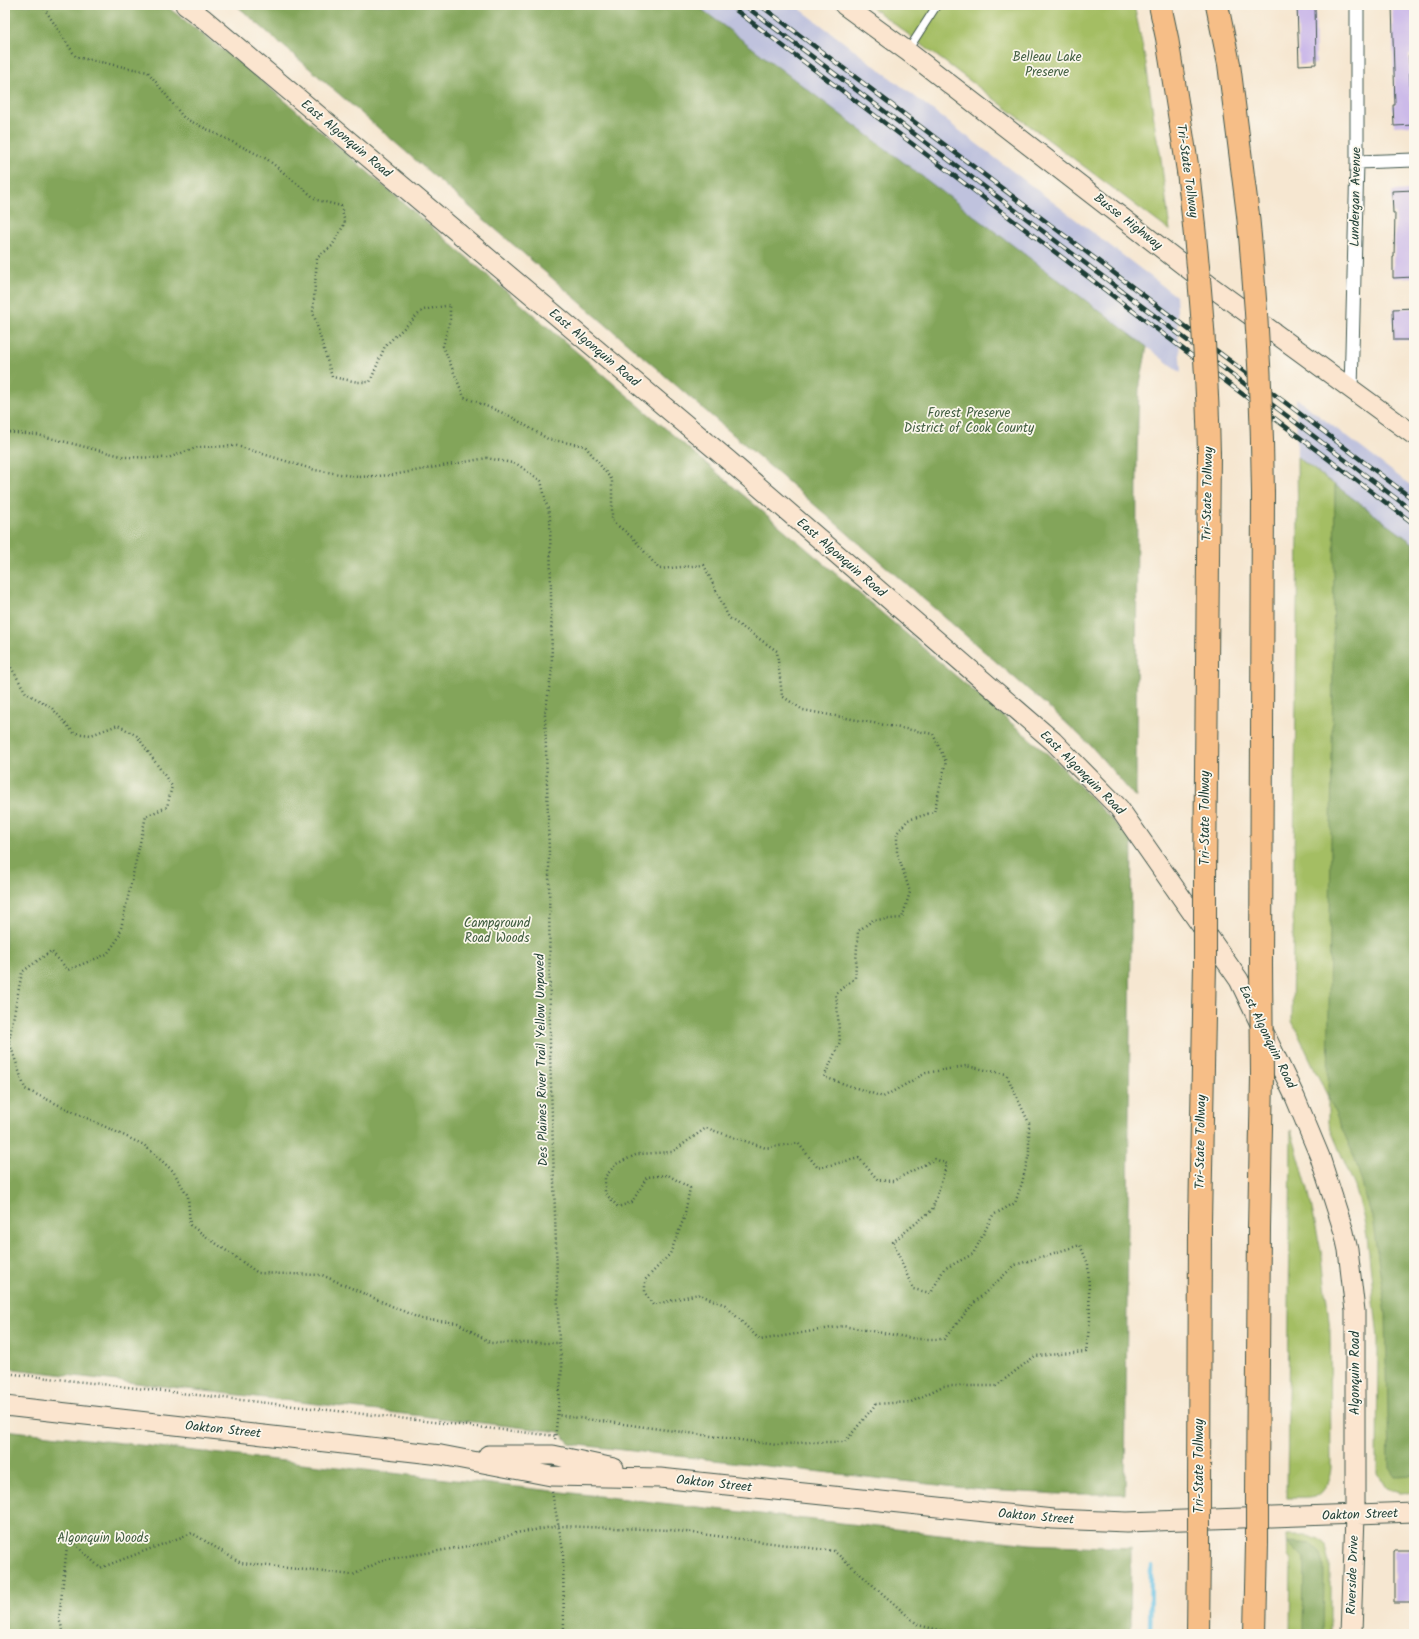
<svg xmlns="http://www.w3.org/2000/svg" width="1419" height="1639" font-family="Kalam,sans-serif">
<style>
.industrial{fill:#bfc2dd}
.green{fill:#a4be64;stroke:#627e4c}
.forest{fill:#83a55a;stroke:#517147}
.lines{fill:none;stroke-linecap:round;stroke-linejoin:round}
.stream{stroke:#68c2e6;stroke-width:4.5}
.building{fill:#ccbae9}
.lane-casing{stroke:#3f564c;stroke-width:9}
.street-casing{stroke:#3f564c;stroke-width:15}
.secondary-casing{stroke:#3f564c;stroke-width:21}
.highway-casing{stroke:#3f564c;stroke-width:24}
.path{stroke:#3f564c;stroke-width:2.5;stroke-dasharray:1 3;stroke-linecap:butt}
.lane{stroke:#fff;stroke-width:7}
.street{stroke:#fff;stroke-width:13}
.secondary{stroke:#fbe5cf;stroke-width:19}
.highway{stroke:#f6be87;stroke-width:22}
.rail-casing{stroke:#1f3d34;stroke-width:4.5}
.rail{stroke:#fbf7ec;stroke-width:3;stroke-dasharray:9;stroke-linecap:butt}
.highway-bridge-casing{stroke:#3f564c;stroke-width:24;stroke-linecap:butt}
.highway-bridge{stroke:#f6be87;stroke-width:22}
.labels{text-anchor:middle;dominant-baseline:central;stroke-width:3.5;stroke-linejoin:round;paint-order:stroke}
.park-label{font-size:13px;fill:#405d40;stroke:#fbf7ec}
.street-label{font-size:13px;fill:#1f3d34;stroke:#fbf7ec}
</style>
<rect width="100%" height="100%" fill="#fbf7ec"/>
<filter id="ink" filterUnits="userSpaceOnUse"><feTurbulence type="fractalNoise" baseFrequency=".025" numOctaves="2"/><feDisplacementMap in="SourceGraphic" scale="8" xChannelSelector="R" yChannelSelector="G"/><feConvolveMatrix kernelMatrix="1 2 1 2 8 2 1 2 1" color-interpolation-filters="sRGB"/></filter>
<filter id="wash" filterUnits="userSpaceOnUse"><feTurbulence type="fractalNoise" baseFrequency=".012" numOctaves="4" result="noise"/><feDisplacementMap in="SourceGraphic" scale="16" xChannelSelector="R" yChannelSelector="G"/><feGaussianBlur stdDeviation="0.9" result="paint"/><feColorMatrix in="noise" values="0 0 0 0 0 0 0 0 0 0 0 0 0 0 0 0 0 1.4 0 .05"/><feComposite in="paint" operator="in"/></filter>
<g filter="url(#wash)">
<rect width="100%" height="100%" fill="#f6e7d1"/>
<path class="industrial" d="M696,5H795L1176,296L1181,373Z
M1296,398L1414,488V544L1297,457Z"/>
<path class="green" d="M869,5H1134L1146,63L1156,134L1160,151L1170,231Z
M1297,457L1414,544V1492L1400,1493L1386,1488L1377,1473L1378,1338L1367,1236L1363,1215L1355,1187L1328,1123V1097L1292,1021L1298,531Z
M1291,1130L1308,1190L1322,1256L1330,1329L1331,1468C1330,1478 1326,1492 1315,1497C1309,1499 1294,1498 1287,1498Z
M1287,1535H1308L1318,1539L1326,1546L1330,1563V1634H1290L1291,1561L1288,1556Z"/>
<path class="forest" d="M5,5H165L255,75L701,459L1057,762L1132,841L1125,1494H1060L983,1490L570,1444L560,1432L5,1368Z
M236,5H696L1147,347L1139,389L1137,453L1136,798L1091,746L1060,717Z
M1335,485L1414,544V1475L1395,1476L1389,1467L1386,1314L1372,1217L1354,1156L1328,1097Z
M5,1430L1030,1544L1131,1548L1130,1634H5Z
M1287,1542L1312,1544L1320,1552L1324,1564L1323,1634H1303L1304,1559Z"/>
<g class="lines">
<path class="stream" d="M1150,1634L1151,1566"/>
</g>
<g id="blocks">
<path class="building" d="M1297,5H1315L1316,64L1299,65Z
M1392,5H1414V55H1409L1411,104H1414V125L1394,126L1393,105H1395Z
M1414,190V277L1393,278V257H1394L1395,213H1393L1392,191Z
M1414,308V340H1394L1393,309Z
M1394,1551H1414V1602H1394Z"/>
</g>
</g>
<g filter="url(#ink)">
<use href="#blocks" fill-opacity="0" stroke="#3f564c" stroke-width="1"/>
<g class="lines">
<defs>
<path id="lane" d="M908,50L937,5"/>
<path id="street" d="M1357,162L1414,160
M1351,389L1357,162V5"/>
<path id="secondary" d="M185,5L204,19L728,460L1053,741L1119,808L1239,980L1295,1097L1320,1157L1344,1232L1348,1250L1355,1311V1515L1351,1634
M844,5L907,51L1213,288L1414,435
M5,1406L441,1455L551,1476L660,1478L1053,1519L1127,1522L1414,1512
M488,1455H553L614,1468"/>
<path id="highway" d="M1160,5L1167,38L1188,171
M1217,5L1229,64L1248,215
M1205,878L1209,454
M1261,966L1263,493
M1257,1493L1259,1228L1262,1076
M1199,1496L1200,1222L1205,964
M1198,1634L1199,1545
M1255,1634L1257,1543"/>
</defs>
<use href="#lane" class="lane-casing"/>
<use href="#street" class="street-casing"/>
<use href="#secondary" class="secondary-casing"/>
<use href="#highway" class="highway-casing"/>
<path class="path" d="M42,5L76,57L148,72L184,118L267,159L317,200L341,206L345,223L332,246L317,258L313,312L332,377L358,382H370L385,346L423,310L450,305V319L443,346L464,397L510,416L548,439L585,446L612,480V521L633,538L659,569L704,565L729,618L777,651L782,696L803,710L933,734L946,762L934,812L908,820L897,833V852L910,892L902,918L873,920L858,931L855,978L836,993L840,1042L824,1077L883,1097L926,1073L966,1066L1006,1074L1029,1123V1154L1022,1183L1015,1203L993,1215L973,1254L944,1269L931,1293L913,1289L893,1242L932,1210L947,1164L935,1159L893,1181L878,1180L859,1158L818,1168L798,1143L766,1148L706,1128L672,1152L638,1154L616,1164L605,1177V1193L618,1207L632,1202L647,1177L668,1175L690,1188L684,1218L670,1254L645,1280V1293L653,1305L698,1294L725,1305L760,1340L843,1326L917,1339H944L973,1304L1015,1265L1080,1245L1088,1264L1090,1320L1086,1352L1035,1356L996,1386H943L911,1402L876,1404L845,1442H808L777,1445L557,1415
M5,432L38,435L125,457L168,458L198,447L237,446L315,470L358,477L392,475L487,458L517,464L541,481L550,517L552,670L545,714L549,854L550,1052L559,1343L562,1367L555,1440
M5,657L26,693L51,707L74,733L91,735L118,725L137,736L172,786L167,807L146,816L119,937L107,954L68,970L51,951L22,972L9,1041L25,1089L144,1145L173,1171L188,1196L190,1225L258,1273L322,1275L421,1319L458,1323L491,1343H559
M5,1373L556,1436
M552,1492L563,1550L564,1634
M64,1634L59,1619L68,1537L100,1568L192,1533L241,1563L353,1575L383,1560L487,1543L516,1533L559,1526L670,1530L834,1551L918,1625L955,1634"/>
<use href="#lane" class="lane"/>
<use href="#street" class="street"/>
<use href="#secondary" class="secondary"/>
<use href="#highway" class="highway"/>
<defs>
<path id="rail" d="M729,5L1414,524
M744,5L1414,512
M760,5L1414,500"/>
</defs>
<use href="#rail" class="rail-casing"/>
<use href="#rail" class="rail"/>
<defs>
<path id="highway-bridge" d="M1188,171C1199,265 1207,359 1209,454
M1248,215C1257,307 1262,400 1263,493
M1205,964V878
M1261,966L1262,1076
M1257,1543V1493
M1199,1545V1496"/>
</defs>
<use href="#highway-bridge" class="highway-bridge-casing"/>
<use href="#highway-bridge" class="highway-bridge"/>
</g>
</g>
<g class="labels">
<g class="park-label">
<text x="1047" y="57">Belleau Lake<tspan x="1047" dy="15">Preserve</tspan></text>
<text x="969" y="413">Forest Preserve<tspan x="969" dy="15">District of Cook County</tspan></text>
<text x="497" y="923">Campground<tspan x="497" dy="15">Road Woods</tspan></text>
<text x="103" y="1538">Algonquin Woods</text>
</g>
<g class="street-label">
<text transform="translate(346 139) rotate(40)">East Algonquin Road</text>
<text transform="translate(1187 171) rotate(82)">Tri-State Tollway</text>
<text transform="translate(1356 197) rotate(-89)">Lundergan Avenue</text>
<text transform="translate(1128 222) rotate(38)">Busse Highway</text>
<text transform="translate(594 348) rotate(40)">East Algonquin Road</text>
<text transform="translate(1208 494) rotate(-89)">Tri-State Tollway</text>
<text transform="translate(841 558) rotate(41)">East Algonquin Road</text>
<text transform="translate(1082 773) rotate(45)">East Algonquin Road</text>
<text transform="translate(1205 818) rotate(-90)">Tri-State Tollway</text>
<text transform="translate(1267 1037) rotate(64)">East Algonquin Road</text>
<text transform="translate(542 1060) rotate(-91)">Des Plaines River Trail Yellow Unpaved</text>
<text transform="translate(1201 1142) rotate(-89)">Tri-State Tollway</text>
<text transform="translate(1355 1373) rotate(-90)">Algonquin Road</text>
<text transform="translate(223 1430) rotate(6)">Oakton Street</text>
<text transform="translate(1199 1466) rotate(-90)">Tri-State Tollway</text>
<text transform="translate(714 1484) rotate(6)">Oakton Street</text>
<text transform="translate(1360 1515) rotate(-2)">Oakton Street</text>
<text transform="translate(1036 1517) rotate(5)">Oakton Street</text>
<text transform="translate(1353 1575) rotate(-88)">Riverside Drive</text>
</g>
</g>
<rect width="1419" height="1639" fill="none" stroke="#fbf7ec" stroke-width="20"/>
</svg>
